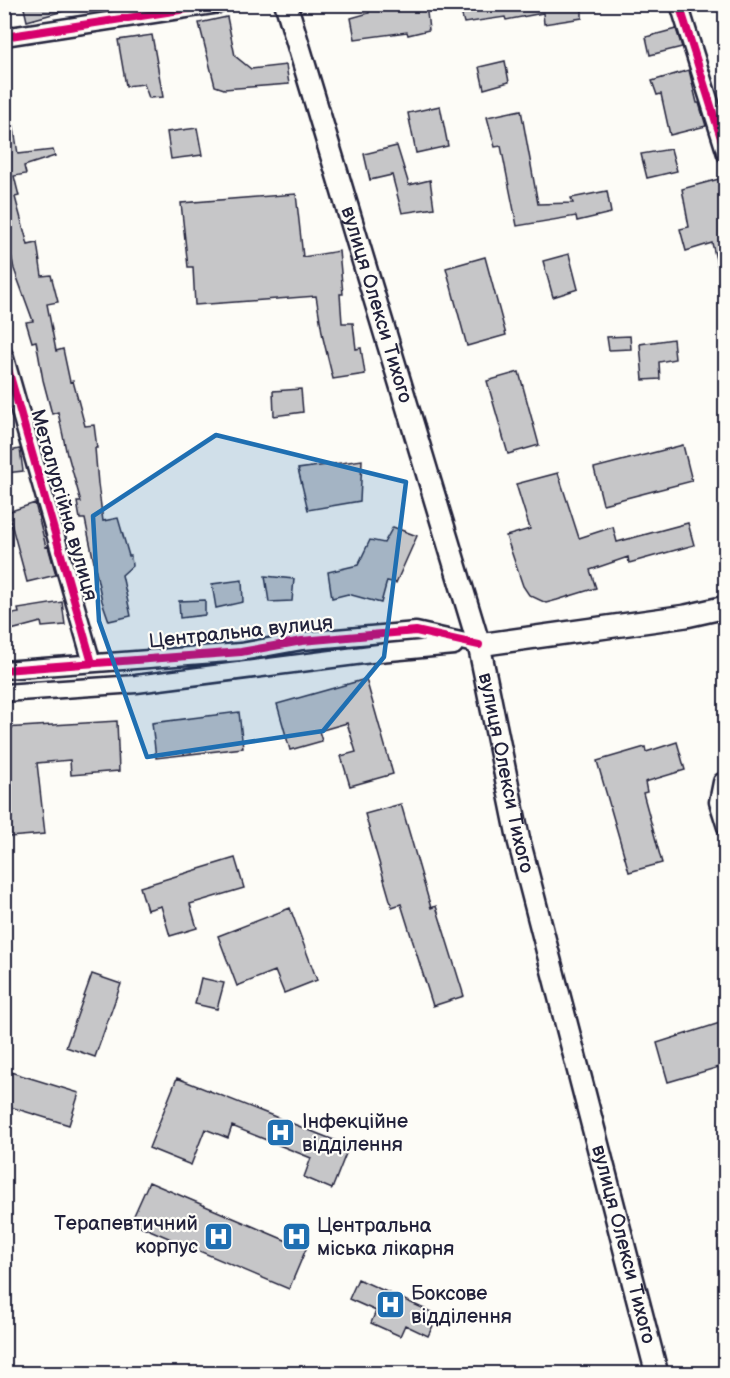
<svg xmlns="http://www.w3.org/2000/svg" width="730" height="1378" font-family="'Balsamiq Sans',sans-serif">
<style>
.building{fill:#c6c6c8;stroke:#22223b;stroke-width:1.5}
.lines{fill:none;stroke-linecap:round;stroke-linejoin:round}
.minor-casing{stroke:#22223b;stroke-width:21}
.major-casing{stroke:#22223b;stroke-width:26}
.minor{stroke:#fdfcf7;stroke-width:16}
.major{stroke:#fdfcf7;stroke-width:21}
.cycleway-casing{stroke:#fdfcf7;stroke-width:11}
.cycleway{stroke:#d6006c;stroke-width:8}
.marked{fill:#1f6fb2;fill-opacity:0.2;stroke:#1f6fb2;stroke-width:4.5;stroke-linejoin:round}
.labels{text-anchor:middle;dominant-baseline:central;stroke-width:4.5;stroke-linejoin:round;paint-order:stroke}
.street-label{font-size:20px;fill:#22223b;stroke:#fdfcf7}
.poi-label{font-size:20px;fill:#22223b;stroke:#fdfcf7;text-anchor:start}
</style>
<rect width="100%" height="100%" fill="#fdfcf7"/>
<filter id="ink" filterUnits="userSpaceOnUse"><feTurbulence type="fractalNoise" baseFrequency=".0167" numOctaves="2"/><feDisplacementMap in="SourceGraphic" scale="12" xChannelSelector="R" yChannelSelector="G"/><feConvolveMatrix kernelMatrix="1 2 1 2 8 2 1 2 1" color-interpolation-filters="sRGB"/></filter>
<g filter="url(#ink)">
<path class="building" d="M23,4H70L71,9L27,21Z
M426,4L429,30L408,35L407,32L355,39L351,18L369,13V8Z
M459,4H582V18L544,24L543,13L506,20L505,17L464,23Z
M227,17L235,56L251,69L286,65L289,84L224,89L215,86L199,23Z
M676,29L682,47L650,55L646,37Z
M152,35L163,97L149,98L144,84L126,86L118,40Z
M505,61L509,82L484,89L479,67Z
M689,70L697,103H699L706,126L670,135L661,94L657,95L652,81Z
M440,106L448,146L416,153L408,113Z
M521,110L538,204L573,203L571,198L607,191L611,213L577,221L576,216L517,226L501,146L495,147L487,117Z
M4,116H12L18,154L53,150L55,156L24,166L26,174L14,176L19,196L15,197L28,245L37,243L42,276L51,275L58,302L47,304L56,351L63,349L70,382L73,381L85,426L94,425L97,448H95L98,484L103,521L118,518L129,556H131L132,566L122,575L131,616L109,621L102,601L85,519H80L77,502H81L68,455H67L58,412L52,414L43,380L36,341L32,342L26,322L33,321L14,269L7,235L4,236Z
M197,128L202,155L171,159L167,132Z
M397,146L409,185L430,180L434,208L402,213L392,175L370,180L364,154Z
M671,149L677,171L647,178L641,154Z
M719,179L726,207V276H720L712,243L686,251L680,229L689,227L682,189Z
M296,194L303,257L339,251L343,294H340L342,323H353L356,349L361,348L365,374L333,379L323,338L316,296L195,305L193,267H188L181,203Z
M569,254L578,289L553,297L543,261Z
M485,257L506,335L467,346L446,268Z
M630,336L631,349L609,350L607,337Z
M673,339L675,359L659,362L660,379L643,380L640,344Z
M519,372L539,445L508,454L487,381Z
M301,389L303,412L274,416L273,391Z
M683,445L692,481L603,504L594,468Z
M20,449L23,471L6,473L4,452Z
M362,460L360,501L308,510L298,469Z
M558,473L579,538L613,527L617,542L688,523L694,545L629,563L628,557L590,570L596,588L557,600L546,603L529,595L523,586L506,536L530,529L516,484Z
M35,503L46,547L48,546L56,575L27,582L8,512Z
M393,527L417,536L396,583L387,581L381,603L348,594L332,598L328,572L358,565L370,540L384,543Z
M265,576L294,579L292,601L269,602Z
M242,580L243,602L216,608L212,584Z
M205,600V615L180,618L179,601Z
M62,602L65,625L42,627L41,622L11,630L7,615L19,613L18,609Z
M366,679L393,774L350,786L341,756L356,752L347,723L319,731L322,741L290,750L277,704Z
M239,712L243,748L156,758L152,723Z
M117,721L119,771L71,775L70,760L37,763L45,834L9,837L4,786V728Z
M677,742L685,770L645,782L647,792L643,793L662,863L629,872L597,761L645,747L646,752Z
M401,804L431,908L436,906L464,996L433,1006L401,904L392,907L365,814Z
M235,858L244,888L190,904L197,928L170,936L161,906L147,910L140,887Z
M290,908L317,980L284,993L275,971L237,986L218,936Z
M92,974L121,984L95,1057L66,1047Z
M201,978L224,983L217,1009L195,1004Z
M726,1021V1065L668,1082L657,1043Z
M4,1070L79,1093L69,1125L4,1105Z
M177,1078L349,1146L332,1189L304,1177L311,1158L232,1126L228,1138L205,1129L191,1165L149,1148Z
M149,1182L306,1249L289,1289L131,1222Z
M358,1279L438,1315L428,1336L405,1325L400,1336L371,1323L376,1311L349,1299Z"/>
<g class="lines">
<defs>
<path id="minor" d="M679,4L726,154
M4,37L219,4
M4,355L92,663
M4,670L241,652L302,641L416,631L479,645
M4,693L136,684L379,653L454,646
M726,780L722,782L718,802L726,827"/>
<g id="major">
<path id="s1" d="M286,4L479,645L519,841L657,1374"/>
<path d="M479,645L686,616L726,607"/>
</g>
</defs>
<use href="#minor" class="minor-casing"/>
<use href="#major" class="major-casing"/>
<use href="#minor" class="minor"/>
<use href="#major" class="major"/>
<defs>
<path id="cycleway" d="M679,4L726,154
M4,37L219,4
M4,355L92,663
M4,670L241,652L302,641L416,631L479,645"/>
</defs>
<use href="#cycleway" class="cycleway-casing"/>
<use href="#cycleway" class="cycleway"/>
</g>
</g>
<path class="marked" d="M216,435L406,482L384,657L323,731L147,757L99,621L93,516Z"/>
<defs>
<symbol id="hospital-square" viewBox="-11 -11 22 22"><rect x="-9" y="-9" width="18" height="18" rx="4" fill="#1f6fb2" stroke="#fdfcf7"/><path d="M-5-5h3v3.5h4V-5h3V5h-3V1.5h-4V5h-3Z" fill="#fff"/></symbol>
</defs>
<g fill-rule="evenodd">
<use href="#hospital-square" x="264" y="1116" width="33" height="33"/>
<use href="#hospital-square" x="202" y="1220" width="33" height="33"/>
<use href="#hospital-square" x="280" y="1220" width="33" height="33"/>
<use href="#hospital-square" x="374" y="1288" width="33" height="33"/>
</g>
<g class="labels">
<g class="street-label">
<text stroke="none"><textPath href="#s1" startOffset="314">вулиця Олекси Тихого</textPath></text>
<text transform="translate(64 505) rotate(74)">Металургійна вулиця</text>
<text transform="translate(241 632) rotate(-6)">Центральна вулиця</text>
<text stroke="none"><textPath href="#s1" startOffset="800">вулиця Олекси Тихого</textPath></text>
<text stroke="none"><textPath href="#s1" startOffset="1286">вулиця Олекси Тихого</textPath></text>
</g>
<g class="poi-label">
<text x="302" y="1122">Інфекційне<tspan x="302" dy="23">відділення</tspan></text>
<text x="198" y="1224" text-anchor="end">Терапевтичний<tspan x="198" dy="23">корпус</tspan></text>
<text x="317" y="1226">Центральна<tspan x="317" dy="23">міська лікарня</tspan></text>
<text x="411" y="1294">Боксове<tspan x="411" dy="23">відділення</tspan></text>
</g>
</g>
<rect width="730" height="1378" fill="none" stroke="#fdfcf7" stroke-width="24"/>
<rect x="12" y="12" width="706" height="1354" fill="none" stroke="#22223b" stroke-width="2" filter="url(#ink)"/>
</svg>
